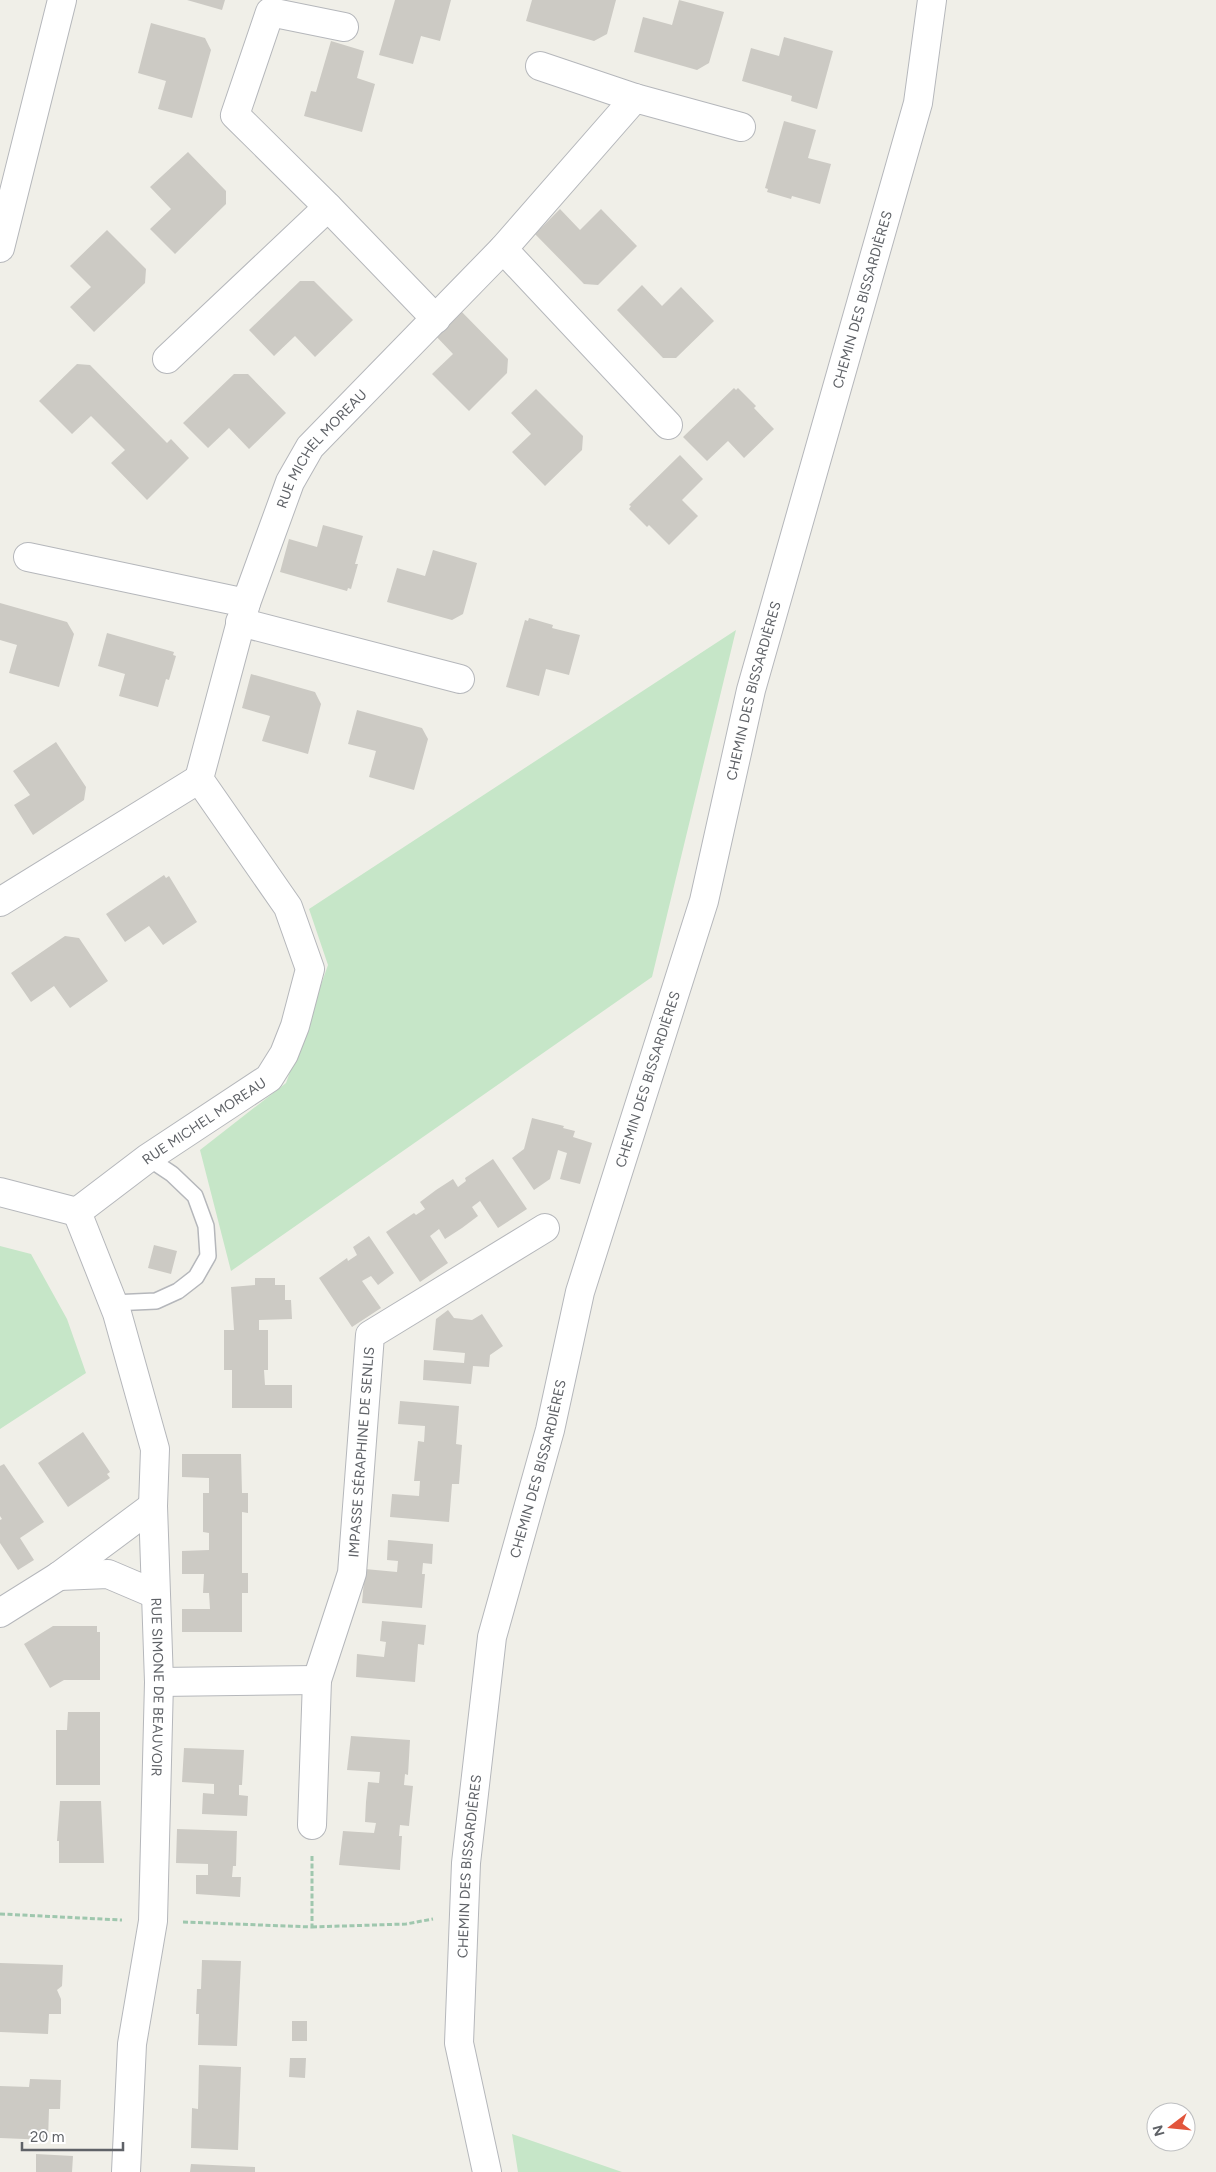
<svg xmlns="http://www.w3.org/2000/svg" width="1216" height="2172" font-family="Figtree,sans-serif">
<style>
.green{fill:#c6e6c8}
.building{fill:#cccac4}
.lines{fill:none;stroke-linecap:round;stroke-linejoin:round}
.lane-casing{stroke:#b5b7bb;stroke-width:18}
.street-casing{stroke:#b5b7bb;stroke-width:30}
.path{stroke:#9fc7ae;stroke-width:3;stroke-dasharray:5 2.5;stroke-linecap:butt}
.lane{stroke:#fff;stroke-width:15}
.street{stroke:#fff;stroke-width:28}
.labels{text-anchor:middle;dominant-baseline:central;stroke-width:4;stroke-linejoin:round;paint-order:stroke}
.street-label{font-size:14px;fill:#5f6267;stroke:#fff}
</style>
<rect width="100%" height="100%" fill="#f0efe8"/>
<path class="green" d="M736,630L652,977L231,1271L200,1150L286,1083L328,965L309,909Z
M0,1246L31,1254L67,1319L86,1373L0,1429Z
M512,2134L622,2172H518Z"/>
<path class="building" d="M187,0H225L222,10Z
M395,0H451L440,41L421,36L413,64L379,55Z
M532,0H616L607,34L594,41L526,21Z
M679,0L724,12L709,63L697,70L634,52L643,17L672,25Z
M151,23L205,38L211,50L192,118L158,109L166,81L138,73Z
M784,37L833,51L817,109L791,101L792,96L742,81L751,48L779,56Z
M331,41L364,51L357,78L375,84L362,132L304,116L311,91L316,92Z
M784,121L816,130L808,158L831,164L820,204L792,196L791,199L767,192L768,189L765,188Z
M188,152L226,191V204L175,254L150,229L171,209L150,187Z
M560,209L580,230L601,209L637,246L598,285L584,284L535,234Z
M107,230L146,269L145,283L94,332L70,307L91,287L70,266Z
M300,281H314L353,320L315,357L295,336L274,356L249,330Z
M642,285L662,306L681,287L714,321L676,358H663L617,310Z
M458,308L508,359L507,373L469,411L432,374L453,354L433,333Z
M77,364L90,365L167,443L171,439L189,458L147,500L111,463L125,450L91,416L72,434L39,401Z
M234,374H248L286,413L249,449L229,428L208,448L183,423Z
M734,388L736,390L738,388L756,406L754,408L774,429L744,458L728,441L707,461L683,437Z
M536,389L583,436L582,450L545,486L512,452L531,434L511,413Z
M680,455L703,479L682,500L698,516L669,545L649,525L647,527L629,509L631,506L629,505Z
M323,525L363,536L355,564H358L351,589L348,588L347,591L280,572L289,539L317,547Z
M433,550L477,563L463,614L452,620L387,602L397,568L425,576Z
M0,603L67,622L74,634L59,687L9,673L17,645L0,640Z
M529,618L553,625L552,628L580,635L569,675L546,669L539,696L506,687L525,620L528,621Z
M107,633L174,652L173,655L176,656L169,680L166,679L158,707L119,696L125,674L98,666Z
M251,674L315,692L321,704L308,754L262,741L270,716L242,708Z
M357,710L422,728L428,739L414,790L369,777L376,751L348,744Z
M56,742L86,787L84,800L33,835L14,805L30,795L13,771Z
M164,875L166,878L169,876L197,922L163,945L149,926L125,942L106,914Z
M65,936L79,938L108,981L70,1008L54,986L31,1002L11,973Z
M532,1118L564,1126L563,1128L575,1131L573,1137L592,1143L580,1184L560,1179L567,1153L558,1150L550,1179L534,1190L512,1158L524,1149Z
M493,1159L527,1209L498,1228L480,1201L472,1207L478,1216L462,1228L445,1239L439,1229L430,1236L448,1263L420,1282L386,1232L414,1213L416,1215L425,1209L420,1202L436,1190L453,1179L458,1187L466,1181L465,1178Z
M369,1236L394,1273L378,1285L371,1276L362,1281L381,1308L352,1327L319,1278L347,1258L348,1261L357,1255L353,1247Z
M154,1245L177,1251L171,1274L148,1268Z
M255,1278H275V1285H285V1300H291L292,1319L259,1320V1330H268V1370H264L265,1385H292V1408H232V1370H224V1330H234L231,1287L255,1285Z
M448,1310L454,1318L472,1320L482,1314L503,1346L490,1355L489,1367L473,1366L471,1384L423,1380L424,1360L464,1363L465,1353L433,1350L436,1319Z
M400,1401L459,1406L456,1444L462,1445L459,1484H452L449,1522L390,1517L392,1494L419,1496L420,1481H414L418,1441L424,1442L425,1426L398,1424Z
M83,1432L110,1472L107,1474L110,1478L68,1507L38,1463Z
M182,1454H241L242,1493H248V1513L242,1512V1573H248V1593H242V1632H182V1609H210L209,1593H203L204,1574H182V1551L209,1550V1533L203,1532V1493H209V1478L182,1477Z
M4,1464L44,1522L20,1538L34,1560L18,1570L0,1543V1520L2,1519L0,1516V1466Z
M388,1540L433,1544L432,1564L423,1563L422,1574H425L422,1608L362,1603L365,1569L397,1572L398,1561L387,1560Z
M382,1621L426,1625L424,1645L418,1644L415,1682L356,1677L357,1654L384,1657L386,1642L380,1641Z
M53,1626H97V1632H100V1680H64L50,1688L24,1644Z
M68,1712H100V1785H56V1730H67Z
M351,1736L410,1740L408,1775L405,1774L404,1785L413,1786L409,1826L400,1825L399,1836H402L400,1870L339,1865L343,1831L374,1833L376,1823L365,1822L366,1802L368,1782L379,1783L380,1772L347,1770Z
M184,1748L244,1750L242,1785H239V1795L248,1796L247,1816L202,1814L203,1793L214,1794V1784L182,1782Z
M60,1801H101L104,1863H59V1841H57Z
M177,1829L237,1831L236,1866H233L232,1877H241L240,1897L196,1894V1875H208V1864L176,1863Z
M202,1960L241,1961L237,2046L198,2045L199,2014H196L197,1989H201Z
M0,1963L63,1965L62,1986L57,1990L61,1999V2014H49L48,2034L0,2032Z
M292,2021H307V2041H292Z
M290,2058H306L305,2078L289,2077Z
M199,2065L241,2067L238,2150L191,2148L192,2108L198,2109Z
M30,2079L61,2080L60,2109H49L48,2140L0,2138V2086L29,2087Z
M36,2154L73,2156L72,2172H36Z
M191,2164L255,2167V2172H190Z"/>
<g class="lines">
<defs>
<path id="lane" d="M112,1303L156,1301L178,1291L196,1277L208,1256L206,1226L195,1196L172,1174L148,1158"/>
<g id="street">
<path d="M344,27L270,12L235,115L328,207L436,319"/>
<path d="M540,66L635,98L741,127"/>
<path d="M0,248L62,0"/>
<path d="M503,249L668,425"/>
<path d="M167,359L328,207"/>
<path d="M28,557L246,603"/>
<path d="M240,622L460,679"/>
<path d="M0,902L199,779"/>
<path id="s1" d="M0,1192L77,1212L148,1158L269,1078L284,1054L295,1026L310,969L288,907L199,779L246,603L290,482L310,447L503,249L635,98"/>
<path id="s2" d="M77,1212L117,1313L155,1449L153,1506L159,1682L153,1921L132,2044L126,2172"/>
<path d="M59,1576L108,1574L155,1594"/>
<path d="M0,1613L59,1576L153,1506"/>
<path d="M159,1682L317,1680"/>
<path id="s3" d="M312,1825L317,1680L352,1573L370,1335L545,1228"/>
<path id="s4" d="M487,2172L459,2043L466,1863L492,1637L550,1430L580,1292L704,901L751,690L918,103L932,0"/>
</g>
</defs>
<use href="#lane" class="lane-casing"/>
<use href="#street" class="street-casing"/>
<path class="path" d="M0,1914L122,1920
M183,1922L312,1927V1855
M312,1927L406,1924L433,1919"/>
<use href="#lane" class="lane"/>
<use href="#street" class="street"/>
</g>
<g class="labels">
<g class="street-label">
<text stroke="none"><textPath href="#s4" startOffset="1928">CHEMIN DES BISSARDIÈRES</textPath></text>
<text stroke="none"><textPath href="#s1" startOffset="1009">RUE MICHEL MOREAU</textPath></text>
<text stroke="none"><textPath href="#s4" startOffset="1522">CHEMIN DES BISSARDIÈRES</textPath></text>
<text stroke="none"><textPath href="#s4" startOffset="1119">CHEMIN DES BISSARDIÈRES</textPath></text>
<text stroke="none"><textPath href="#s1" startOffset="236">RUE MICHEL MOREAU</textPath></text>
<text stroke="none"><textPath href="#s3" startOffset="379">IMPASSE SÉRAPHINE DE SENLIS</textPath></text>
<text stroke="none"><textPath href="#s4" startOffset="714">CHEMIN DES BISSARDIÈRES</textPath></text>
<text stroke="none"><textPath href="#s2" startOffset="488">RUE SIMONE DE BEAUVOIR</textPath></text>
<text stroke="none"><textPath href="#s4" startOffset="309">CHEMIN DES BISSARDIÈRES</textPath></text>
</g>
</g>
<g transform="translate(1171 2127) rotate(254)"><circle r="24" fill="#ffffff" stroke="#bfc0c2"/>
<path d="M0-4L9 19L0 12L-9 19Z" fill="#e2553c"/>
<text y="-8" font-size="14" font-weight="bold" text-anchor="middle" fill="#5f6267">N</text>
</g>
<path d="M22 2142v8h101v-8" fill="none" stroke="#5f6267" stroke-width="2.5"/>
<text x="30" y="2142" font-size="15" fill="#5f6267" stroke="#ffffff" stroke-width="4" paint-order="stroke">20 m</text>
</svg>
